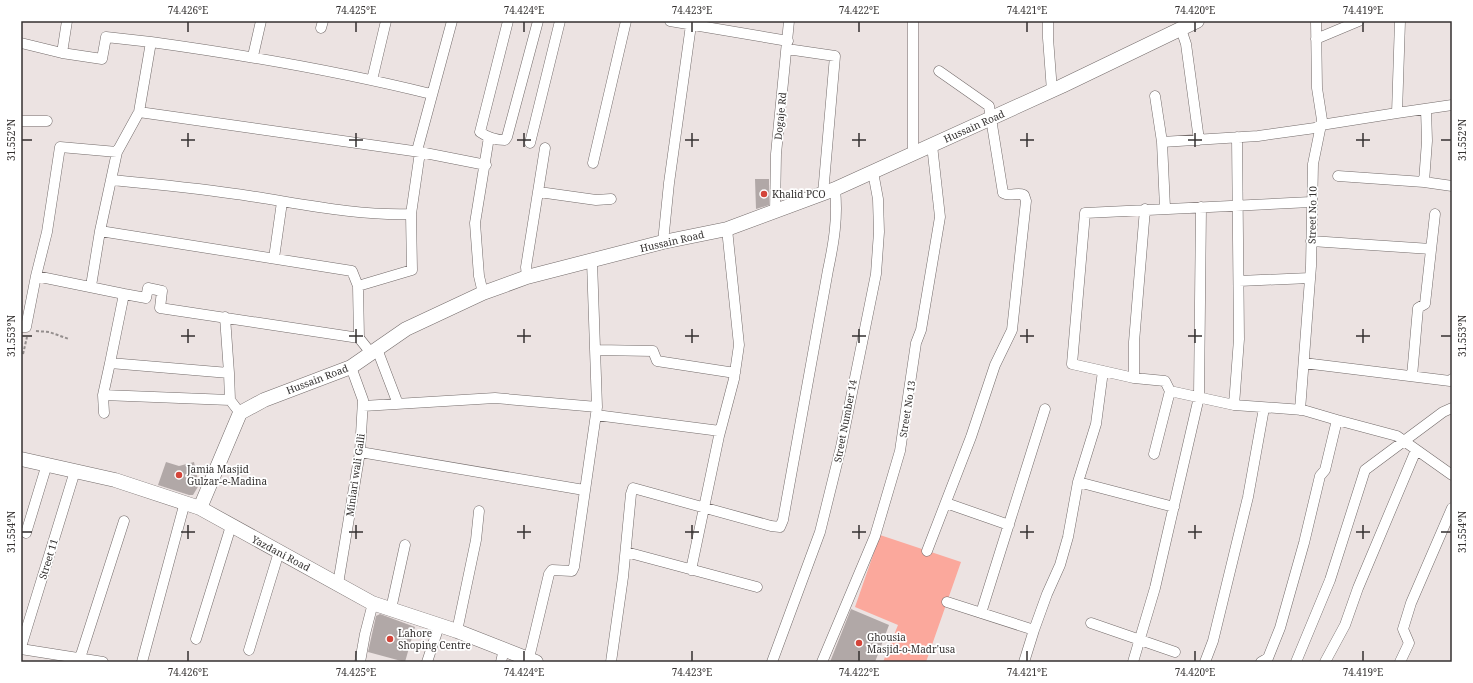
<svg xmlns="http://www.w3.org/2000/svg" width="1473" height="683" font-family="'Noto Serif',serif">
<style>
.green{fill:#fba89c}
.building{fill:#b1a8a7}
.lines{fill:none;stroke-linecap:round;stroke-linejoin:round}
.street-casing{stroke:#736b6a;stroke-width:11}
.secondary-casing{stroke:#736b6a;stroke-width:15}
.path{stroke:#948e8d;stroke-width:2;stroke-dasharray:3 2;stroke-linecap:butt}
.street{stroke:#fff;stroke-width:10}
.secondary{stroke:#fff;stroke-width:14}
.ticks{fill:none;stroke:#343130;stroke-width:1.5}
.poi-dot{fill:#d3453a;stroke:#fff;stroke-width:1.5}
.labels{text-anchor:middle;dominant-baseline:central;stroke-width:3.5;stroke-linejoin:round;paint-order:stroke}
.street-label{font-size:10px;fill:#343130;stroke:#fff}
.poi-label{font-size:10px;fill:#343130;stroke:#fff;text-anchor:start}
.neatline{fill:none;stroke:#343130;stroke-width:1.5}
.ticks-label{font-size:10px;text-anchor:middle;fill:#343130}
</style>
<rect width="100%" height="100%" fill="#ece3e2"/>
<path class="green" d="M880,535L961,562L926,662H883L898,625L855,607Z"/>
<path class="building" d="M755,179H769V205L756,209Z
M166,462L179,466L194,462L199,485L193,495H189L158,485Z
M851,609L889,625L875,662H830Z
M380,614L415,627L405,662L368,652L376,616Z"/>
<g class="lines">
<defs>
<path id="street" d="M508,21L480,132C487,137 496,140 505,140L507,137L538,21
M670,21L788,41
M1048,21V38L1052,91
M321,28L323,21
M1181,29L1186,44L1199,140
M1316,39L1359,21
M151,42C245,55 338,71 431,94
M21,43L62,53L102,59L106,37L151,42L139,112L117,152L60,147L47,232L36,276L124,294L110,363L229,373L230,400L240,413
M787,49L835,56L823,194
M62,53L67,21
M253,56L261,21
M372,80L386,21
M1155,96L1162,142
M139,112L420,152L486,165
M1397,113L1452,105
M21,121H47
M530,143L560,21
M913,154V21
M593,163L626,21
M1338,176L1424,182L1427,141L1426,109
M112,180C154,184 195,188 236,194C294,202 352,216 411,214L420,152L418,147L452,21
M1424,182L1452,186
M539,192L596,200L611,199
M1165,208L1162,142L1258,136L1315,128L1321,125L1397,113L1400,21
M775,211L776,154L789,21
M100,231L352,271L358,286L359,338
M1311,241L1431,249
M663,242L669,183L691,25
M274,258L282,202
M527,277L526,267L545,148
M1239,281L1310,278
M91,286L100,231L117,152
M358,286L412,270L411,214
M483,293L479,276L475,223L489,137
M124,294L146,298L148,288L162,291L160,308L359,338L371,353
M225,317L229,373
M21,327H26L36,276
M377,349L398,404
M597,350L653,351L657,361L735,373
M110,363L103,395L230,400
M1304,363L1450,381L1452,379
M1103,371L1072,364L1085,213L1311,202
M1412,376L1418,308L1425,304L1435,214
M1134,378V342L1145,209
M103,395L104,413
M1234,405L1239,339L1237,137
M363,406L495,398L597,407
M1300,410L1311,266L1313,164L1322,120L1317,88L1316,21
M596,415L720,431
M360,452L584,490
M1154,454L1170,391
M1078,482L1174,507
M946,503L1009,525
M26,533L47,464
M927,551L971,437L995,365L1012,330L1026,201L1024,195C1017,192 1010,197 1003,193L989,106L939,71
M626,552L757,587
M691,570L719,436L734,379L739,345L727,229
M338,584L360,452L363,400L351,367
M947,602L1034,630L1024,662
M391,609L405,545
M981,613L1045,409
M1091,623L1175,652
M1034,630L1047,594L1060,565L1068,537L1078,482L1096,424L1103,371L1134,378L1165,381L1170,391L1234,405L1303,410L1337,420
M457,631L476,540L479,511
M196,639L231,526
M21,647L75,471
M21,649L103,662
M249,650L279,552
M80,658L124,521
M529,658L549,574L552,570L572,571L574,567L597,407L592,261
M142,662L185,502
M360,662L365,634L373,603
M427,662L439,626
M501,662L504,649
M611,662L623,577L631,494L633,488L771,526L780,527L783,520L828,270C834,242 838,217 835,189
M772,662L820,532L841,447L876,274L879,232L878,199L873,172
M822,662L875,536L900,451L916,343L921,330L940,217L932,145
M1133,662L1155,588L1199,397L1201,207
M1205,662L1213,641L1248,497L1264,408
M1261,662L1268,658L1280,628L1304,543L1320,476L1325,470L1337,420L1397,436L1452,475
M1296,662L1330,580L1365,470L1443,412L1452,408
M1325,662L1345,625L1358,588L1416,450
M1400,662L1409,643L1403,629L1411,603L1452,508"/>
<path id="secondary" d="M21,459L115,480L200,508L372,603L457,631L536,662
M200,508L240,413L264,400L351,367L406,329L483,293L527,277L663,242L727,229L835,189L1062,86L1197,21"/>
</defs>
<use href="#street" class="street-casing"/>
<use href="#secondary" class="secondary-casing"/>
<path class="path" d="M36,331L49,332L69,339
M23,354L27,337"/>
<use href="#street" class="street"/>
<use href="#secondary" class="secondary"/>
</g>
<path class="ticks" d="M188,22V32M356,22V32M524,22V32M692,22V32M859,22V32M1027,22V32M1195,22V32M1363,22V32M188,133V147M356,133V147M524,133V147M692,133V147M859,133V147M1027,133V147M1195,133V147M1363,133V147M22,140H32M181,140H195M349,140H363M517,140H531M685,140H699M852,140H866M1020,140H1034M1188,140H1202M1356,140H1370M1441,140H1451M188,329V343M356,329V343M524,329V343M692,329V343M859,329V343M1027,329V343M1195,329V343M1363,329V343M22,336H32M181,336H195M349,336H363M517,336H531M685,336H699M852,336H866M1020,336H1034M1188,336H1202M1356,336H1370M1441,336H1451M188,525V539M356,525V539M524,525V539M692,525V539M859,525V539M1027,525V539M1195,525V539M1363,525V539M22,532H32M181,532H195M349,532H363M517,532H531M685,532H699M852,532H866M1020,532H1034M1188,532H1202M1356,532H1370M1441,532H1451M188,651V661M356,651V661M524,651V661M692,651V661M859,651V661M1027,651V661M1195,651V661M1363,651V661"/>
<g class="poi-dot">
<circle cx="764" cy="194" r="4"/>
<circle cx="179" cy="475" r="4"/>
<circle cx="390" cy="639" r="4"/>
<circle cx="859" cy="643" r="4"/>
</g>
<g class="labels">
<g class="street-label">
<text transform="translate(780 116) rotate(-84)">Dogaje Rd</text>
<text transform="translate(974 126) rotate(-24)">Hussain Road</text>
<text transform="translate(1312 215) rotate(-89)">Street No 10</text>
<text transform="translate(672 241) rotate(-13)">Hussain Road</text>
<text transform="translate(317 379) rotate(-21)">Hussain Road</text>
<text transform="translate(907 409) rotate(-81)">Street No 13</text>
<text transform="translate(845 421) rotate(-79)">Street Number 14</text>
<text transform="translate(355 475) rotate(-82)">Miniari wali Galli</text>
<text transform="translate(281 553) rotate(28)">Yazdani Road</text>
<text transform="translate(48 559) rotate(-73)">Street 11</text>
</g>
<g class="poi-label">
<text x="772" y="194">Khalid PCO</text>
<text x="187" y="469">Jamia Masjid<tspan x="187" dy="12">Gulzar-e-Madina</tspan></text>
<text x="398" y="633">Lahore<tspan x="398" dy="12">Shoping Centre</tspan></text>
<text x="867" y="637">Ghousia<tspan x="867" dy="12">Masjid-o-Madr'usa</tspan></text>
</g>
</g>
<rect width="1473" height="683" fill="none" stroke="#ffffff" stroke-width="44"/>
<rect x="22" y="22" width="1429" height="639" class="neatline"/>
<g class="ticks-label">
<text x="188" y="14">74.426°E</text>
<text x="356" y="14">74.425°E</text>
<text x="524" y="14">74.424°E</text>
<text x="692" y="14">74.423°E</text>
<text x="859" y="14">74.422°E</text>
<text x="1027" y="14">74.421°E</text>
<text x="1195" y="14">74.420°E</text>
<text x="1363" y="14">74.419°E</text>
<text transform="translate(1462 140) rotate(-90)" y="4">31.552°N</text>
<text transform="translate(11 140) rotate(-90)" y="4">31.552°N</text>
<text transform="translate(1462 336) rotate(-90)" y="4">31.553°N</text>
<text transform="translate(11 336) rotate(-90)" y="4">31.553°N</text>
<text transform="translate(1462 532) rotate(-90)" y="4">31.554°N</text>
<text transform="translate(11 532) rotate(-90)" y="4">31.554°N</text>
<text x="188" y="676">74.426°E</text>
<text x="356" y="676">74.425°E</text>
<text x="524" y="676">74.424°E</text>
<text x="692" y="676">74.423°E</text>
<text x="859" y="676">74.422°E</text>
<text x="1027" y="676">74.421°E</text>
<text x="1195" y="676">74.420°E</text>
<text x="1363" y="676">74.419°E</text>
</g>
</svg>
